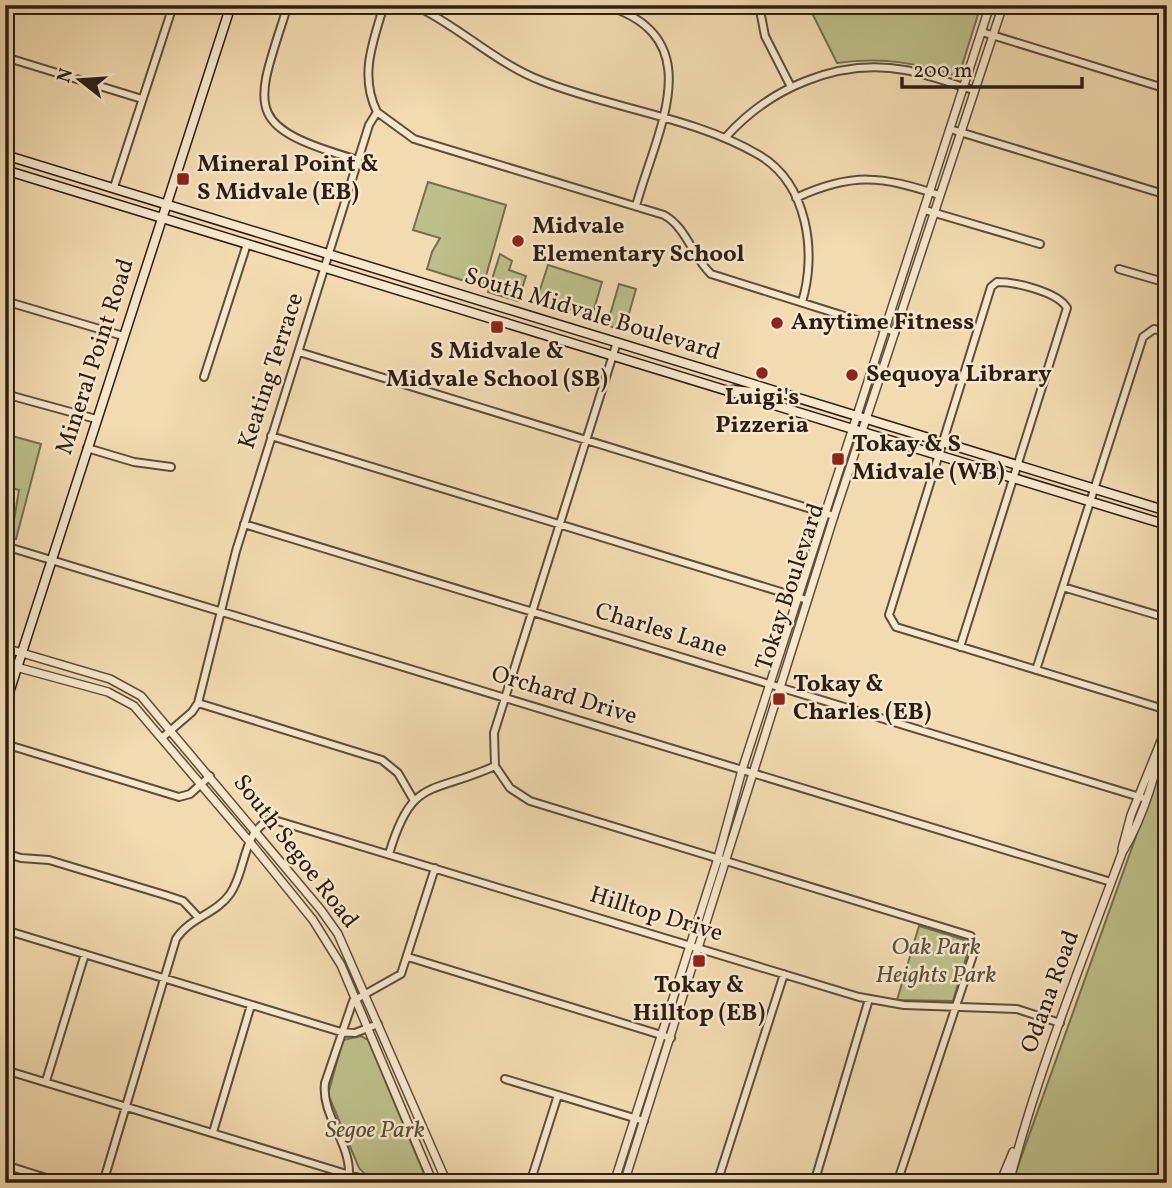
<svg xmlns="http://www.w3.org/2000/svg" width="1172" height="1188" font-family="Vollkorn,serif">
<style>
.green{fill:#bdc08a;stroke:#746f50;stroke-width:2}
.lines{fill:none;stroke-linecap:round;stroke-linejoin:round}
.minor-casing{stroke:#5d4d3d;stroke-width:10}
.tertiary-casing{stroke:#5d4d3d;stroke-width:10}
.secondary-casing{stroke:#2b1e17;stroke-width:11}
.minor{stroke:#f7e8cc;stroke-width:6}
.tertiary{stroke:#f7e8cc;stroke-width:7}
.secondary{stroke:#f7e8cc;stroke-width:8}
.poi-dot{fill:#8f2418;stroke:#f7e8cc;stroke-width:2.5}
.labels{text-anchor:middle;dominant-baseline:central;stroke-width:5;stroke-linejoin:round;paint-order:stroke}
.poi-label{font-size:24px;font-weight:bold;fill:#2b1e17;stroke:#f7e8cc;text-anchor:start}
.street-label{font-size:24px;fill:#2b1e17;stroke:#f7e8cc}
.park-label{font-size:24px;font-style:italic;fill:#574f3a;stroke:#f7e8cc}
</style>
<rect width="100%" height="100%" fill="#f2dbb0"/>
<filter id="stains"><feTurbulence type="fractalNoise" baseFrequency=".00286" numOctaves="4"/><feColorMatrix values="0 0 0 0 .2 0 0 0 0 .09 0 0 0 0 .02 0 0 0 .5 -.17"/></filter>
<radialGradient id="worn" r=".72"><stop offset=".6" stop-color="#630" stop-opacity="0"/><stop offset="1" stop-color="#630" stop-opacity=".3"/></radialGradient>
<path class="green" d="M808,5H981L960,72L953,75C914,62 879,57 837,63Z
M428,182L506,205L484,283L474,284L427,269L432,252L440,238L413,230Z
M500,254L512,261L509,270L526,276L518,301L488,292Z
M548,265L602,282L592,316L537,299Z
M619,284L636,289L624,331L607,325Z
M5,434L41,444L16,539L11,538L19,490L5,486Z
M1164,758L1167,1183H1012Z
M919,926L965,940L969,948L953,1001L897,1000Z
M361,1036L368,1040L425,1176L424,1183C404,1183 373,1186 359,1168L328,1094L343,1040Z"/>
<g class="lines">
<defs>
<path id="minor" d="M288,5C254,110 241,126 358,160
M414,5C459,26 495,63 542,81C610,108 697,118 759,155C808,184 817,253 802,302
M604,5C713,37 656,131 636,206
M759,5L765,36L791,87
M982,32L1167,89
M5,57L142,99
M377,112L414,139L664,215C687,228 692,256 711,274L895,332
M950,129L1167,195
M725,138C769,88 838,58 905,70C928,74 950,83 973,90
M114,187L171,12L147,5
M796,198C852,172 882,176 939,195
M925,210L1040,244
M1119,269L1167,283
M5,301L123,336
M299,352L834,516
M204,377L247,244
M5,394L96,419
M271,436L807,600
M87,448L134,462L171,467
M244,524L1143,798
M5,546L1111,882
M1063,587L1167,618
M960,647L1067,308C1058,292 1016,282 997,282L991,287L889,615L896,627L906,630L1167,710
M1036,670L1143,337L1154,329L1167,332
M198,703L382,760L398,773L413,799
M163,737L192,712L198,703L236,551L369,125L377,112C359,75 373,42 384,5
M5,744L179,797L190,794L210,776
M495,766L510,788L530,801L971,936L975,949L897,1183
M5,853L21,858L49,860L165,895L183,901L198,917
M389,854C412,776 431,795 495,766L494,733L617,342
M5,930L341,1032L355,1033L378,1024
M408,957L671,1038
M5,1070L376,1183
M505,1079L644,1121
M46,1081L85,954
M213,1132L251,1005
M5,1165L62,1183
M349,1174C350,1142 321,1115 325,1083L353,1001L401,974L435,868
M103,1183L176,939C189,918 216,914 230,894C247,870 241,833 271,819L859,997L904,1005L1017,1009L1060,1023
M530,1183L558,1095
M717,1183L784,974
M814,1183L869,999"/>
<path id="tertiary" d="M5,648L110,679L141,696L321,910L338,934L447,1183
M5,664L108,692L134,706L249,841L313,920L341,965L433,1183
M1122,849L1131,815L1163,736
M614,1183L718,858L742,770L990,5
M624,1183L834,516L1003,5
M1000,1183L1013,1152
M1009,1183C1038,1070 1082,962 1122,853C1146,813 1157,768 1167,723"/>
<path id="secondary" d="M5,155L1167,511
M5,170L1167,525
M733,390L761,393L770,390
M5,705L231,5"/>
</defs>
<use href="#minor" class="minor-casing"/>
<use href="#tertiary" class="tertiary-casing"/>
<use href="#secondary" class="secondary-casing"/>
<use href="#minor" class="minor"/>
<use href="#tertiary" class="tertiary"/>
<use href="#secondary" class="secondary"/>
</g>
<g class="poi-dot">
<rect x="176" y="172" width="14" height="14" rx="3.5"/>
<circle cx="518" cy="241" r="7"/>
<circle cx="777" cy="323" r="7"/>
<rect x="490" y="320" width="14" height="14" rx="3.5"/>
<circle cx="762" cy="373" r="7"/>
<circle cx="852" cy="375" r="7"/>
<rect x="831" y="452" width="14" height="14" rx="3.5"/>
<rect x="772" y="692" width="14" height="14" rx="3.5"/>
<rect x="692" y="954" width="14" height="14" rx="3.5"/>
</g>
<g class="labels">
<g class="poi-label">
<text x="197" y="165">Mineral Point &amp;<tspan x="197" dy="28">S Midvale (EB)</tspan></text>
<text x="532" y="227">Midvale<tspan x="532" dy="28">Elementary School</tspan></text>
<text x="791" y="323">Anytime Fitness</text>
<text x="497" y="352" text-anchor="middle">S Midvale &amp;<tspan x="497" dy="28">Midvale School (SB)</tspan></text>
<text x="866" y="375">Sequoya Library</text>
<text x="762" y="398" text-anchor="middle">Luigi's<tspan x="762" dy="28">Pizzeria</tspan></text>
<text x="852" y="445">Tokay &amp; S<tspan x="852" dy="28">Midvale (WB)</tspan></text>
<text x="793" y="685">Tokay &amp;<tspan x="793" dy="28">Charles (EB)</tspan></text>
<text x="699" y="986" text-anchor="middle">Tokay &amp;<tspan x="699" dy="28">Hilltop (EB)</tspan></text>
</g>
<g class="street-label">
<text transform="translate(592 315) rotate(17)">South Midvale Boulevard</text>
<text transform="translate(96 357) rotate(-72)">Mineral Point Road</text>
<text transform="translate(272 371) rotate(-72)">Keating Terrace</text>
<text transform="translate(791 587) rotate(-72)">Tokay Boulevard</text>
<text transform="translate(661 631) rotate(17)">Charles Lane</text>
<text transform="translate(564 696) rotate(17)">Orchard Drive</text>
<text transform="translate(295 852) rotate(52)">South Segoe Road</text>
<text transform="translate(656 915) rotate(17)">Hilltop Drive</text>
<text transform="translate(1051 992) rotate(-70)">Odana Road</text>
</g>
<g class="park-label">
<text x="936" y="948">Oak Park<tspan x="936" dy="28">Heights Park</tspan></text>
<text x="375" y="1131">Segoe Park</text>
</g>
</g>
<rect width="1172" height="1188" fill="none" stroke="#f2dbb0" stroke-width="28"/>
<rect x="7" y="7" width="1158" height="1174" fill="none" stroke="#2b1e17" stroke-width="3.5"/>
<rect x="14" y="14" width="1144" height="1160" fill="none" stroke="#2b1e17" stroke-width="2"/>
<g transform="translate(80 80) rotate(287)" stroke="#f7e8cc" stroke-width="5" paint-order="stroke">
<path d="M0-5L12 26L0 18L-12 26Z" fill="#2b1e17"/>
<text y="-10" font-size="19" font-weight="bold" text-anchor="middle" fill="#2b1e17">N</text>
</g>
<path d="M902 77v10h180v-10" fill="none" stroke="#2b1e17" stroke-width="3.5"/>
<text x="913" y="77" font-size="21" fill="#2b1e17" stroke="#f7e8cc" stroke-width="5" paint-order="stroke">200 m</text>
<rect width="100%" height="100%" filter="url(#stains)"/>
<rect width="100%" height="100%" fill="url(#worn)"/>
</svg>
